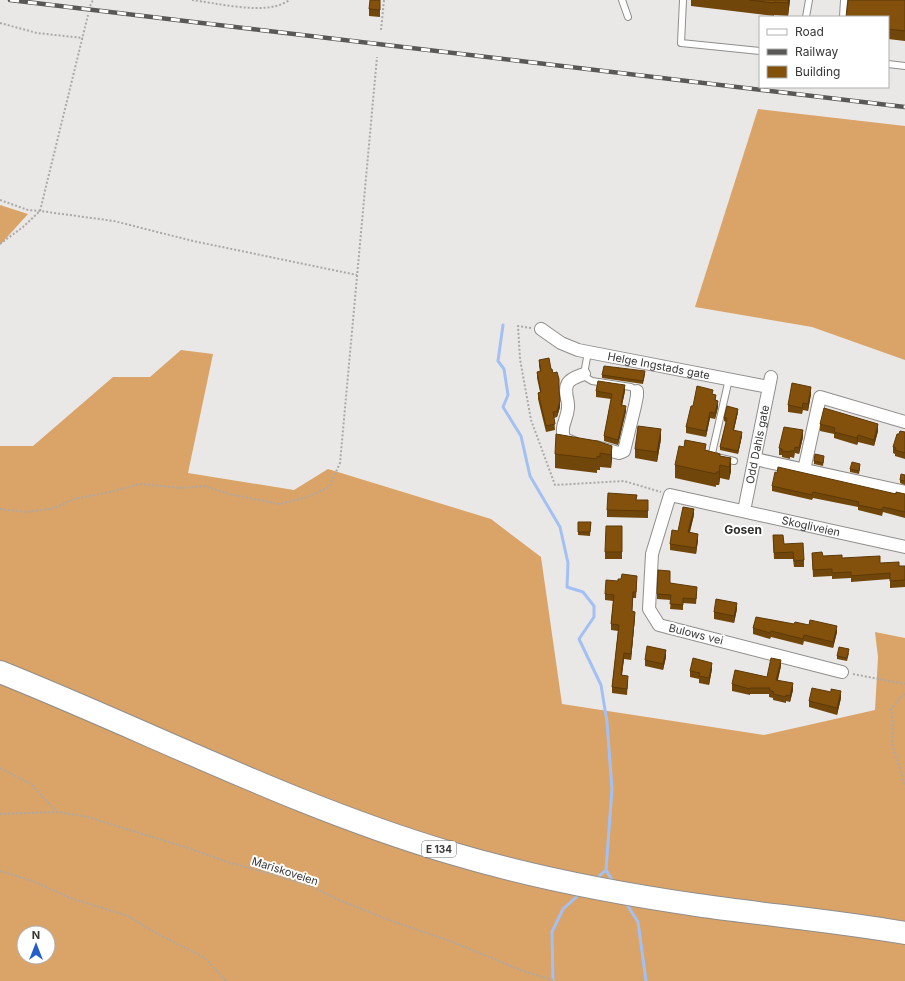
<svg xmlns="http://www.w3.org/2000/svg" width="905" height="981" font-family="Inter,sans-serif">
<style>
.forest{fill:#daa367;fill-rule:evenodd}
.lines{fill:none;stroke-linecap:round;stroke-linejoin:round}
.stream{stroke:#a3c0f4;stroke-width:3}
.lane-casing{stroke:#908e8c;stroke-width:8}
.street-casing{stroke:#908e8c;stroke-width:14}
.highway-casing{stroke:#908e8c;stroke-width:24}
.path{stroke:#aba9a7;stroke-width:2;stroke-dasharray:2 2;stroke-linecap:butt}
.lane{stroke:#fff;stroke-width:6}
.street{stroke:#fff;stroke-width:12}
.highway{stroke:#fff;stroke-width:22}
.rail-casing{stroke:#595856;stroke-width:4.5}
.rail{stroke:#fff;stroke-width:3;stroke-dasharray:9;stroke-linecap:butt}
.wall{fill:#71460a}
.shaded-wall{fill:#5c3908}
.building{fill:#83510c;stroke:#5c3908}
.labels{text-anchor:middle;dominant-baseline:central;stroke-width:4;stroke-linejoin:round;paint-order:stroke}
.shield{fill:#fff;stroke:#737272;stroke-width:1}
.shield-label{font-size:10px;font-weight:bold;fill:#373635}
.street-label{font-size:11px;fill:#373635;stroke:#fff}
.neighbourhood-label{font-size:12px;font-weight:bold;fill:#2f2e2c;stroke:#fff}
</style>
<rect width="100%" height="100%" fill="#eae8e6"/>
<path class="forest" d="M758,109L905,126V360L812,327L695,307Z
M0,205L28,214L0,245Z
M181,350L213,354L188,473L294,490L328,469L491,519L541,557L562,704L764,735L875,710L878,657L875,632L905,638V981H0V446H33L113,377H150ZM24,933H48V957H24Z"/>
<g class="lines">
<path class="stream" d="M503,325L498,361L504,369L508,395L503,407L521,436L530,476L560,527L568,563L567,587L583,592L594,606V617L579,639L601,685L607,722L612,789L606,870L595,880
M606,870L614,883
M626,903L638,922L646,981
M553,981L552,932L563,909L581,893"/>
<defs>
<path id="lane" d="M622,0L628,17
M683,0L681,43L760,51
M806,17L809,0
M843,17L844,0
M888,64L905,66
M588,352L584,374L587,378L592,381L631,387L637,391
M729,379L712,453L717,457L734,461"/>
<g id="street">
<path id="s1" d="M541,329L561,343L578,350L769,387"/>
<path d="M574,443L564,439C560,425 567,421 568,408C569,400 563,391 568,383C571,378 579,376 584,374"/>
<path d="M596,447L619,453L624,451L635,406L637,396V391"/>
<path d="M755,459L905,492"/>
<path d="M804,470L820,397L905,422"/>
<path id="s2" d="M744,511L771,377"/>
<path id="s3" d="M842,672L659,625L649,609L652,554L670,495L905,547"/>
</g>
<path id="highway" d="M0,672C150,732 295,807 451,853C531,877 614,893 697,905C766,915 836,921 905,933"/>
</defs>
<use href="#lane" class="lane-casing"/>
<use href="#street" class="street-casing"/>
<use href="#highway" class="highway-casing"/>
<path class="path" d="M192,0C215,3 253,12 276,6C281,5 286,2 290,0
M90,6L93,0
M0,23L37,33L83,38
M381,30L384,0
M0,200L28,210L40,211L114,221L193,241L357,275
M0,244L23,227L40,211L88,15
M531,328L518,326L520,359L531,420L555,485L624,481L661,492
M0,509L27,512L55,508L74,499L110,492L140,484L181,488L204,486L229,494L279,504L305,498L329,487L340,463L377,57
M853,674L905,684
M905,694L902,696L891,709L893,721L892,744L905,785
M0,768L31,784L57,812
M0,814L57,812L88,817L191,849L230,863L272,874L310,886L339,900L389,920L450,941L523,971L556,981
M0,871L33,881L70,898L128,916L154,932L205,958L226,981"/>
<use href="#lane" class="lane"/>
<use href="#street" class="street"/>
<use href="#highway" class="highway"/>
<defs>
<path id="rail" d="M10,0L905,107"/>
</defs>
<use href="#rail" class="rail-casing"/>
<use href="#rail" class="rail"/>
</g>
<path class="wall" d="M691,0H790L788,16L774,15V16L691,6Z
M905,0V41L888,39V17Z
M380,4V17L369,16V9Z
M539,360L551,369L559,391L560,407L557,417L554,418L555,430L546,432L538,399V393L540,392L537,378V372H540L539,366Z
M645,374L643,384L602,378V375Z
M596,391H625L622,405L626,411L618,445L604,441V436L611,399L596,397Z
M713,394L716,400L718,407L715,419L710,418L706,437L686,433V427L693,406Z
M811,394L808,411L803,410L802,414L788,412V405Z
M738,412L734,430L742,436L738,454L720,450V447L726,422L724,421V418Z
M820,424L878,431L874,446L858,442L857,445L834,438V434L820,431Z
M905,432V459L895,456V454L893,453V447L899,434Z
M803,437L799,454L795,453L794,458L790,457V459L782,457V455H779V448Z
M661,439L657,462L635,458V449Z
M612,446V459L611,468L600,467V470H597V473L555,468V454Z
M706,451L720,456L731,458V471L729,480L720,478L719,485H716V487L675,478V465Z
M824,459L823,466L814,464V461Z
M860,468L859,474L850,472V469Z
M905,475V485L900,483V480Z
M772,486L905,494V518L883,512L882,516L858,510V507L813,498L812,500L772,491Z
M637,500H648V518L607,517V510Z
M694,515L690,532L698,540L696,554L670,550V544Z
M578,522H591L590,536L578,535Z
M622,526V559H605V552Z
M773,535L804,560V567H794L793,559H774Z
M812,553L823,556L842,558L880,563L899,566H905V587L890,588V579L851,582V578L832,579V576L813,577Z
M618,581L637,582L636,598H633L632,611L635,617L631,660L624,659L622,675L628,681L627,695L612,693V687L618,631L611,630V624L613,601L605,600V594Z
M670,583L697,592L696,604L683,603V610L670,609L671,600L657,599V594Z
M737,609L734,623L714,619V612Z
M794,624L837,632L833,648L804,641L803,645L771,637L770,639L753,634V628Z
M849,653L847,661L837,659V656Z
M666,657L663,670L645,666V660Z
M781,666L778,680L793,690L790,702L786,701V703L773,700V698L769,697V694H750V695L732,691V684L767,677Z
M712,669L709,685L699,683V679L690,677V671Z
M841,698L837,715L809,707V701Z"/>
<path class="shaded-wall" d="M788,0H790L788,16Z
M625,385V391L621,410V405Z
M811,387V394L808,411V404Z
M560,401V407L557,417V411Z
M718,401V407L715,419V413Z
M626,406V411L618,445V440Z
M738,409V412L733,434V430Z
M710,412V418L706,437V431Z
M878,424V431L874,446V440Z
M661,429V439L657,462V452Z
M803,430V437L799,454V448Z
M742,432V436L738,454V451Z
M858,435V442L857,445V438Z
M612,446V459L611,468V455Z
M720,454V478L719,485V472Z
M731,458V471L729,480V467Z
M694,509V515L688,538V532Z
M698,534V540L696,554V548Z
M737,603V609L734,623V616Z
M635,612V617L631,660V654Z
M837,626V632L833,648V642Z
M666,650V657L663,670V664Z
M624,653V659L621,681V675Z
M781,660V666L776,686V680Z
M712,663V669L709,685V678Z
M793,683V690L790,702V696Z
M841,691V698L837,715V708Z"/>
<path class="building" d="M370,0H380V10L369,9Z
M749,0H788V3L774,2V3Z
M848,0H905V31L888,29V17H846Z
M549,358L551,369H552L553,373L557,372L559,379V390L560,401L557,411L553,412L555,424L546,426L538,393L541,392L537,372L541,371L539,360Z
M604,366L645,371L643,381L602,375Z
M598,381L625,385L621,405L626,406L618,440L604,436L612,394L596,391Z
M792,383L811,387L808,404L803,403L802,408L788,405Z
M697,386L713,390L712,394L716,395L715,400L718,401L715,413L710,412L706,431L686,427L691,406H693Z
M727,406L738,409L733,430L742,432L738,451L720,447L727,418H724Z
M824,408L878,424L874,440L858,435L857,438L834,432L835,428L820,424Z
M638,426L661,429L657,452L635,449Z
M784,427L803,430L799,448L795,447L794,451H790V452L782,451V449L779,448Z
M900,431L905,432V453L895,450L896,448L893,447L897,434H899Z
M556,434L597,441L612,446L611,455L600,453V457L597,456V459L555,454Z
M685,440L706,444L705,450L720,454V456L731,458L729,467L720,465L719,472H716V474L675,465L679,446L684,447Z
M815,454L824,456L823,463L814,461Z
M852,462L860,464L859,471L850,469Z
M778,467L896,494V492L905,494V512L883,507L882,510L858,505L859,502L813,492L812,495L772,486L775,472L777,473Z
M901,474L905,475V481L900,480Z
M608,493L637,495L636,500H648V511L607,510Z
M683,507L694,509L688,532L698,534L696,548L670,544L672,530L678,531Z
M578,522H591L590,532H578Z
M606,526H622V552H605Z
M773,535H783L784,544L803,543L804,560L794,561L793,552L774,553Z
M822,552L823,556L842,555V558L880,556V563L899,562V566H905V580L890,581V573L851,576V572L832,573V569L813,570L812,553Z
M658,570L670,571V583L697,587L696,599L683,598V605L670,604L671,595L657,594Z
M622,574L637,576L636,592H633L632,611L635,612L631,654L624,653L621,675L628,676L627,689L612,687L619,625L611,624L614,595L605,594L606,580L618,581V579H621Z
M716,599L737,603L734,616L714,612Z
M756,617L794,624L795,622L809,625L810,620L837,626L833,642L804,635L803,639L771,631L770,633L753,628Z
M647,646L666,650L663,664L645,660Z
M839,647L849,649L847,658L837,656Z
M693,658L712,663L709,678L699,676L700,673L690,671Z
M771,658L781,660L776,680L793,683L790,696L786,695V697L773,694L774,692L769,690L770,688H750V689L732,684L735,670L767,677Z
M812,688L831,692V689L841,691L837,708L809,701Z"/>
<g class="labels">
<rect class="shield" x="422" y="841" width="34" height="16" rx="3"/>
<g class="shield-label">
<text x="439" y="849">E 134</text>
</g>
<g class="street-label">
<text stroke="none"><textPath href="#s1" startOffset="125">Helge Ingstads gate</textPath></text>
<text stroke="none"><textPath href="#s2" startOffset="68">Odd Dahls gate</textPath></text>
<text stroke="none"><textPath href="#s3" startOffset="469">Skogliveien</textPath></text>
<text transform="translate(696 634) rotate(14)">Bulows vei</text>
<text transform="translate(285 871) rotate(18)">Mariskoveien</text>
</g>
<g class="neighbourhood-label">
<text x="743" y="529">Gosen</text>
</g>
</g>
<rect x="759" y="16" width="130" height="72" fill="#ffffff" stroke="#afafae"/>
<rect x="767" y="29" width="20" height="6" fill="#ffffff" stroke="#afafae"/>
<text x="795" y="36" font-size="12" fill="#373635">Road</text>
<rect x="767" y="49" width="20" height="6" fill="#595856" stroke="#afafae"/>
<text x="795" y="56" font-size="12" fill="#373635">Railway</text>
<rect x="767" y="66" width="20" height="12" fill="#83510c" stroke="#afafae"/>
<text x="795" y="76" font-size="12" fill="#373635">Building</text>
<g transform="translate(36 945)"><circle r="19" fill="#ffffff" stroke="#afafae"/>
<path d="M0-3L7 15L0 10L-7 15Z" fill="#255dca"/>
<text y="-6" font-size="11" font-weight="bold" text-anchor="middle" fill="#373635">N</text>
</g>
</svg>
